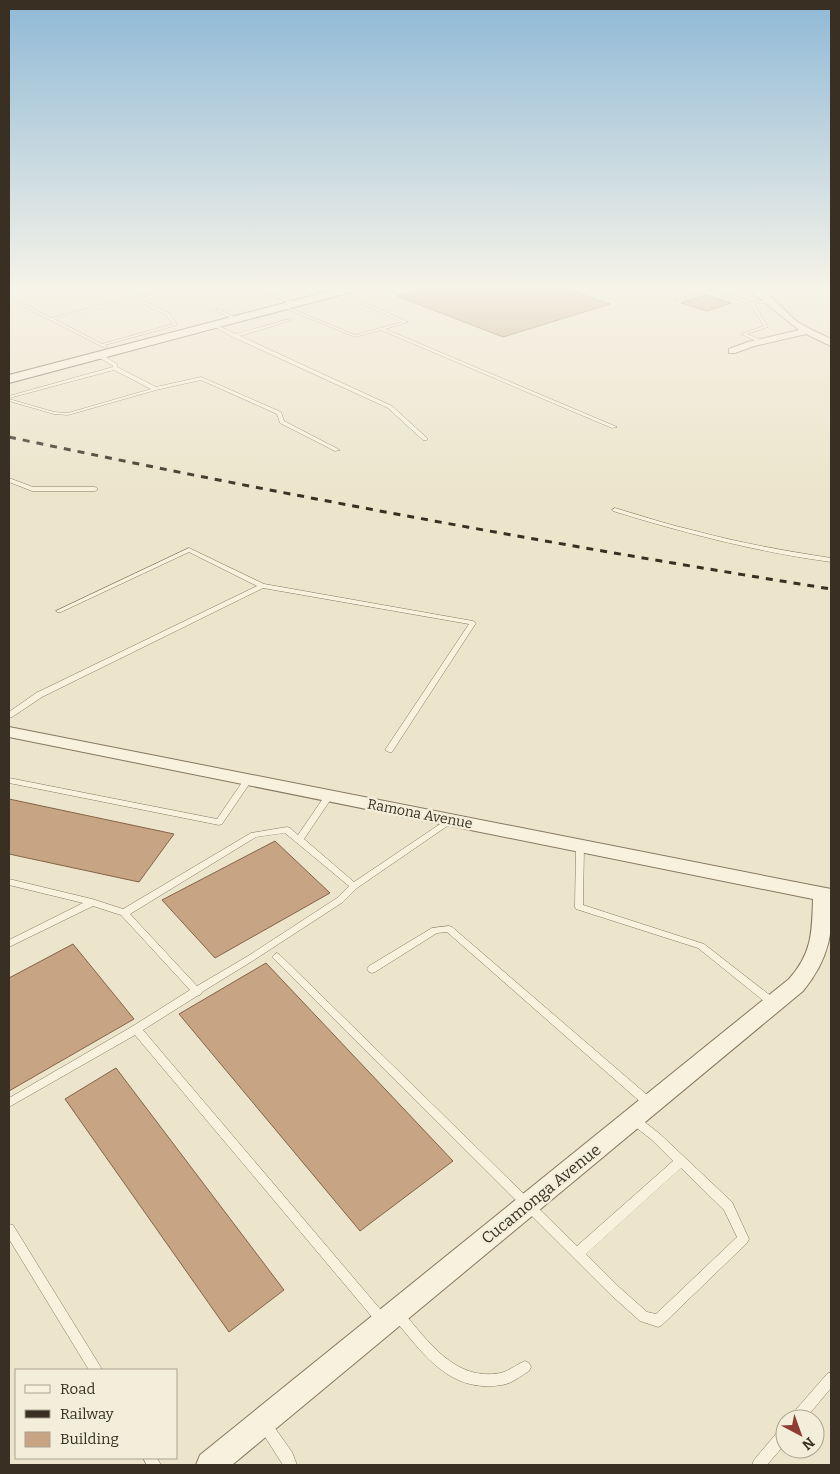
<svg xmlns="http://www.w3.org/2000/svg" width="840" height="1474" font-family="Bitter,serif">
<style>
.building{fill:#c6a484;stroke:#846448}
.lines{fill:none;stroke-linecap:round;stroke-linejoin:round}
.lane-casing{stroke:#877860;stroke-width:1}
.street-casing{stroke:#877860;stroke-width:2}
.secondary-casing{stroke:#695943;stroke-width:2}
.lane{fill:#f7f1dd;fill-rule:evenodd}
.street{fill:#f7f1dd;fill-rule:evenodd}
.secondary{fill:#f7f1dd;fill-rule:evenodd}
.rail{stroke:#392f22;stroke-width:3;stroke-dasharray:7 7;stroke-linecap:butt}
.labels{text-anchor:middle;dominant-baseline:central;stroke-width:5;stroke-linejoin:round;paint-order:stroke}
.street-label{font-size:14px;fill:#392f22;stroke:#f3eeda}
.near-street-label{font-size:16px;fill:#392f22;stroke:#f3eeda}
</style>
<rect width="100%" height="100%" fill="#ece4cb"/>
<path class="building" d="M422,289H567L610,304L503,337L397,296Z
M706,295L731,303L707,311L681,303Z
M9,799L174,834L139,882L9,854Z
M275,841L330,893L215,958L162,900Z
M73,944L134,1019L9,1091V978Z
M266,963L453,1161L360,1231L179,1014Z
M116,1068L284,1290L229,1332L65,1099Z"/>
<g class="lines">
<defs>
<path id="lane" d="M14,289H18L12,298L51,318L163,289H169L138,298L169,313L177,325L105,345L107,347L105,348L9,299V297ZM134,299L166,315L173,324L102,344L54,319Z
M258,289H263L297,304L294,305Z
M329,289H334L408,322L385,329L617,427L612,428L381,330L355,337L282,307L285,306L355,335L402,322Z
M385,289H390L395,292L392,293Z
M711,289H717L678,301L675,300Z
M717,289H721L723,291L751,302L770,300L771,301L769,302L754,304L768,327L747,334L764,341V343H760L741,334L764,326L750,304L721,293Z
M773,289H781L758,294L756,293Z
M218,309L237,318L238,319L235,320L217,311L216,310Z
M289,319L292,320L240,336L392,406L427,438V440H423L388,408L233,337L211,325L214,324L236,334Z
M97,354H101L117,364V367L156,387L201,377L281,412L284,421L340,450L335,451L280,423L277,414L201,380L156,390L68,415L54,414L9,401V399L54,412L68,413L151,389L114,370L9,398V396L113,367V366L97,356Z
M9,478L33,487H95L98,489L95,491H32L9,482Z
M615,508C642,516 669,525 696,531C740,543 786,551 831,558V562C757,552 684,533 613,511L612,510Z
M189,548L264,584L473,621L476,623L392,752H389L385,750L469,624L263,588L42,697L12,717H9V712L36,693L257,586L189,552L61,612H57L56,611Z
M248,777L252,780L222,824L219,825L9,783V778L217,819L245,778Z
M329,793L333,796L304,839L354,882L449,818H455L456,820L357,888L343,902L254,960L202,992L200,995L197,996L143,1030L386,1316L388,1320L386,1324L382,1326L378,1324L135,1035L9,1107V1098L133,1026L190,990L121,915L93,906L9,947V940L83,903L9,885V879L92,899L123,909L251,833L287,827L290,828L298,835L326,794ZM285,833L349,886L337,898L248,956L197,986L130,914L256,837Z
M580,843L583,844L584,846L583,905L704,944L776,1000L778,1003L776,1006L773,1007L770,1006L698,948L576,909L575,907L576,846L577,844Z
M449,926L452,927L653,1100L654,1103L653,1106L649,1107L645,1106L447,932L437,933L375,972L372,973L369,972L367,969L369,966L432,928Z
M277,953L280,955L577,1246L673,1161L652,1140L629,1122L628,1119L629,1116L633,1114L637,1116L660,1134L732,1202L749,1239L747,1243L662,1325L658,1327L640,1321L611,1295L274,959L272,957L274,955ZM681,1168L724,1210L737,1237L656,1314L647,1312L619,1287L586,1254Z
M9,1224L13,1225L100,1366L102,1370H89L9,1239Z
M397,1308L401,1310C428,1340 454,1382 501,1373C509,1371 517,1364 525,1361L529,1363L531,1367L529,1371C521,1376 511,1384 502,1385C449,1394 423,1353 393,1318L391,1314L393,1310Z
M831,1372V1388L805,1419H791L792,1414L827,1374Z
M265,1419L270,1421L292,1452L297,1465H283L258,1426L260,1421Z
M785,1427V1444L767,1465H752L754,1460L780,1429Z
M143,1458H157L161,1465H147Z"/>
<path id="street" d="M748,289C771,289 782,311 799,323C809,329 821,334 831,339V346L806,334L754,346L735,353H729V349L748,342L799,330Z
M9,727L831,889C834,930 830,958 803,991L232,1465H196L200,1455L789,979C812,953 812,933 813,899L9,737Z"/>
<path id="secondary" d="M338,289H357L355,291L9,383V375Z"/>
</defs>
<use href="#lane" class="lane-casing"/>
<use href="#street" class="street-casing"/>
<use href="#secondary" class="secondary-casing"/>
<use href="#lane" class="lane"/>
<use href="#street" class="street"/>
<use href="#secondary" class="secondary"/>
<path class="rail" d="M9,437C282,495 556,545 831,589"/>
</g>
<linearGradient id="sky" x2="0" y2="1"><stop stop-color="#8fb9d6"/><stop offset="0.58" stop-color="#f6f3e8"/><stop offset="1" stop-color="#f6f3e8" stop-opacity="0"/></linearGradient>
<rect width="840" height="495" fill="url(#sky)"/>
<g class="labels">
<g class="street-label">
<text transform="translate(420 814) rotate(11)">Ramona Avenue</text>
</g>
<g class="near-street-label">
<text transform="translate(541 1194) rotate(-39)">Cucamonga Avenue</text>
</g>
</g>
<rect width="840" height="1474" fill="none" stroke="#392f22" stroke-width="20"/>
<rect x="15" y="1369" width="162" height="90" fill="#f3eeda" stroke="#a9a290"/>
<rect x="25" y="1385" width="25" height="8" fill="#f7f1dd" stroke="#a9a290"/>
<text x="60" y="1394" font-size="15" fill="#392f22">Road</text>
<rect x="25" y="1410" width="25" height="8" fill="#392f22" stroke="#a9a290"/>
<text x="60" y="1419" font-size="15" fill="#392f22">Railway</text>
<rect x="25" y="1432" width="25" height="15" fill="#c6a484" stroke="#a9a290"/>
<text x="60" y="1444" font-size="15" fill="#392f22">Building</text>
<g transform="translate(800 1434) rotate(139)"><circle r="24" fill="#f3eeda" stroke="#a9a290"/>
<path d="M0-4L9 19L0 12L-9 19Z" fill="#913b35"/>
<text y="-8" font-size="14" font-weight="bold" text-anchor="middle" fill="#392f22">N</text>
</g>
</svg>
